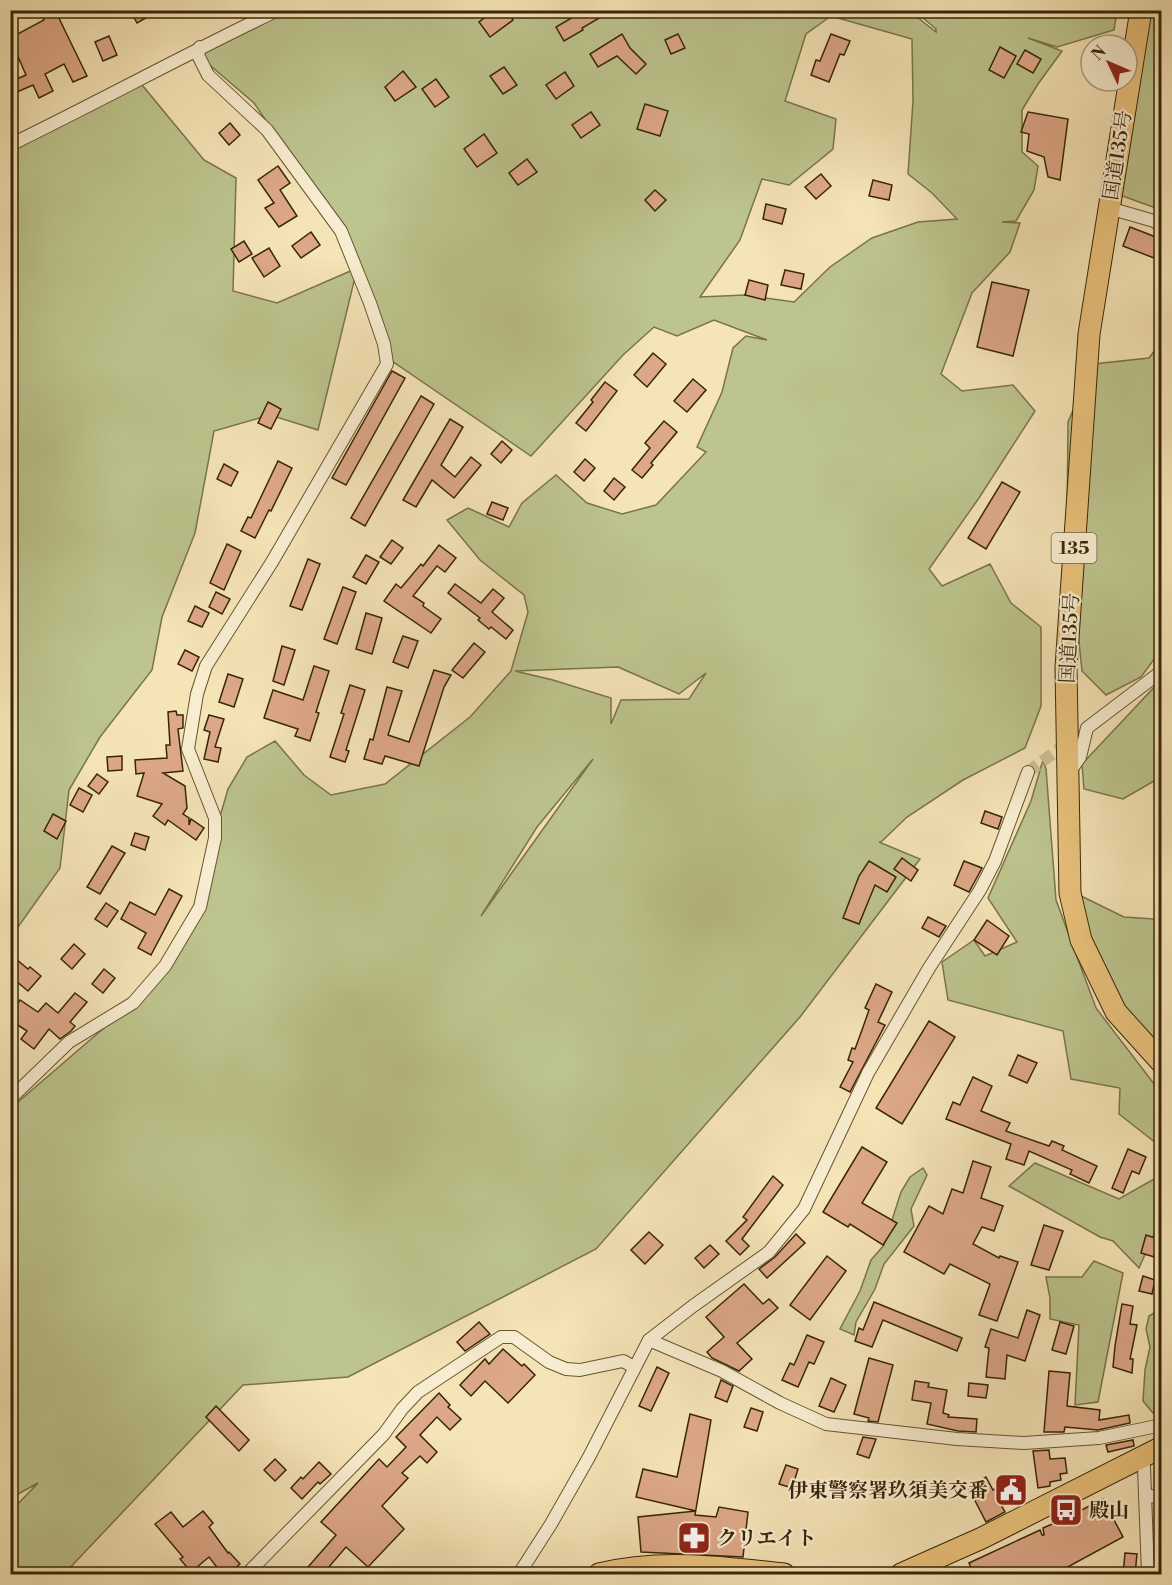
<svg xmlns="http://www.w3.org/2000/svg" width="1172" height="1585" font-family="'Libre Bodoni','Noto Serif JP',serif">
<rect width="100%" height="100%" fill="#f5e4b6"/>
<filter id="stains"><feTurbulence type="fractalNoise" baseFrequency=".00333" numOctaves="4"/><feColorMatrix values="0 0 0 0 .2 0 0 0 0 .09 0 0 0 0 .02 0 0 0 .5 -.17"/></filter>
<radialGradient id="worn" r=".72"><stop offset=".6" stop-color="#630" stop-opacity="0"/><stop offset="1" stop-color="#630" stop-opacity=".3"/></radialGradient>
<g fill="#bdc48d" stroke="#7a744b" stroke-width="1.5" fill-rule="evenodd">
<path d="M908,10L936,32V29L915,11H1117L1114,30L1057,47L1028,38L1062,51L1038,84L1022,110V152L1038,166L1034,190L1016,221L1002,222L1020,223L1010,252L972,293L941,374L962,391L1013,385L1035,411L979,498L929,569L942,586L990,564L1011,603L1041,627V706L1025,748L963,780L907,817L881,842H879L920,859L800,1017L596,1249L348,1377L243,1385L64,1574H11V1511L38,1483L11,1498V1108L133,1003L187,930L228,789L247,757L275,741L304,775L331,795L385,784L470,717L511,671L528,612L524,595L480,560L447,520L468,508L509,527L522,503L556,475L587,503L622,514L656,505L706,452L697,447L722,392L733,348L746,336L767,340L714,320L677,336L654,327L623,355L531,456L386,357L356,273L318,430L270,415L214,431L195,533L162,617L152,670L100,737L69,790L60,868L11,937V152L100,101L142,85L204,160L236,178L233,291L277,303L355,269L341,230L254,103L198,55L289,11ZM831,16L912,39L913,101L908,174L932,193L957,219L918,222L872,238L830,267L794,302L745,295L700,297L740,240L762,179L789,185L833,149L836,119L785,101L806,34ZM618,667L679,694L706,673L689,699L621,700L611,724V698L553,680L515,671ZM593,759L481,916L537,827Z"/>
<polygon points="1145,11 1161,11 1161,210 1117,194"/>
<polygon points="1161,342 1161,650 1141,677 1106,695 1082,671 1067,527 1068,422 1093,364 1149,358"/>
<polygon points="1161,680 1161,777 1123,799 1084,789 1082,764"/>
<polygon points="1043,760 1046,769 1056,900 1096,1008 1161,1093 1161,1147 1119,1114 1120,1088 1071,1079 1063,1031 948,1000 942,962 974,940 985,956 1017,942 988,898 1031,801"/>
<polygon points="1079,895 1124,917 1154,919 1161,912 1161,1063 1128,1025 1075,914"/>
<polygon points="1035,1163 1119,1199 1161,1175 1161,1218 1139,1268 1113,1241 1100,1237 1009,1186"/>
<polygon points="923,1168 927,1175 911,1209 914,1226 884,1264 875,1289 856,1322 854,1335 840,1329 860,1291 871,1260 884,1245 901,1192 910,1177"/>
<polygon points="1094,1261 1123,1273 1098,1402 1075,1405 1079,1325 1050,1319 1050,1298 1046,1277 1082,1277"/>
<polygon points="1161,1309 1161,1410 1153,1413 1143,1401 1145,1370 1150,1347 1146,1329 1149,1316"/>
</g>
<g fill="#dda887" stroke="#382509" stroke-width="1.5">
<polygon points="39,10 55,10 87,76 73,82 64,64 45,74 53,91 39,98 33,85 10,95 10,82 26,75 10,38 44,20"/>
<polygon points="130,10 160,10 137,23"/>
<polygon points="495,10 506,10 513,20 490,37 479,22"/>
<polygon points="585,10 613,10 582,28 583,30 564,41 556,27"/>
<polygon points="622,34 630,48 646,64 636,74 617,56 598,67 590,54"/>
<polygon points="678,34 685,48 671,54 665,40"/>
<polygon points="831,34 850,41 844,55 840,54 829,82 811,75 816,60 820,61"/>
<polygon points="109,36 117,55 103,61 95,42"/>
<polygon points="1000,47 1016,56 1004,78 989,70"/>
<polygon points="1025,50 1041,59 1033,73 1017,64"/>
<polygon points="504,67 517,85 503,94 490,76"/>
<polygon points="403,71 416,87 395,101 385,87"/>
<polygon points="565,72 574,86 556,99 546,85"/>
<polygon points="436,79 449,97 435,107 422,89"/>
<polygon points="645,104 668,111 660,136 637,129"/>
<polygon points="591,112 600,125 581,138 572,125"/>
<polygon points="1028,112 1068,119 1060,180 1048,177 1044,157 1027,151 1029,134 1021,132"/>
<polygon points="230,123 240,135 229,145 219,133"/>
<polygon points="484,134 497,153 477,167 464,149"/>
<polygon points="527,159 537,172 518,185 509,173"/>
<polygon points="278,166 290,183 280,190 297,216 279,227 265,208 274,203 258,180"/>
<polygon points="821,174 831,186 816,199 805,187"/>
<polygon points="873,180 892,185 889,200 869,196"/>
<polygon points="655,190 666,200 655,211 645,200"/>
<polygon points="766,204 786,209 782,224 763,219"/>
<polygon points="1130,227 1161,239 1154,258 1123,246"/>
<polygon points="311,232 320,245 301,258 292,246"/>
<polygon points="244,241 252,254 239,262 231,249"/>
<polygon points="269,248 280,266 264,277 252,258"/>
<polygon points="785,270 804,274 801,289 781,285"/>
<polygon points="749,280 768,285 765,300 745,295"/>
<polygon points="992,282 1029,290 1013,356 977,347"/>
<polygon points="653,353 666,364 647,387 634,375"/>
<polygon points="392,371 405,378 346,485 332,478"/>
<polygon points="693,379 706,390 687,412 674,401"/>
<polygon points="605,382 617,391 586,431 576,423 593,402 591,400"/>
<polygon points="421,396 434,404 365,526 351,518"/>
<polygon points="268,402 281,409 271,429 258,423"/>
<polygon points="450,419 463,427 441,465 455,477 471,457 481,465 454,498 432,480 416,507 403,500"/>
<polygon points="664,421 677,432 651,463 653,465 642,478 632,470 650,448 645,443"/>
<polygon points="502,441 512,450 501,463 491,454"/>
<polygon points="585,459 595,468 584,481 574,472"/>
<polygon points="278,461 292,468 271,511 269,510 255,538 241,531 248,517 251,518"/>
<polygon points="224,464 238,472 231,486 217,479"/>
<polygon points="614,478 625,487 614,500 604,491"/>
<polygon points="1002,482 1020,492 986,549 968,538"/>
<polygon points="492,502 508,508 503,520 487,514"/>
<polygon points="392,540 403,548 391,564 380,557"/>
<polygon points="227,544 241,551 224,590 210,583"/>
<polygon points="439,545 456,558 445,572 437,566 413,596 424,603 423,606 441,619 431,633 384,601 396,584 401,588 421,564 423,566"/>
<polygon points="366,555 379,562 366,584 353,577"/>
<polygon points="308,559 320,564 302,610 290,606"/>
<polygon points="455,584 481,603 493,589 504,598 492,612 513,630 506,639 491,627 489,629 478,620 480,618 448,593"/>
<polygon points="343,587 356,592 337,644 324,639"/>
<polygon points="216,592 230,599 222,614 209,607"/>
<polygon points="195,606 209,613 202,627 188,621"/>
<polygon points="366,613 382,618 372,654 356,649"/>
<polygon points="403,636 418,641 408,668 393,662"/>
<polygon points="474,643 485,652 463,678 452,670"/>
<polygon points="282,646 295,650 284,685 273,681"/>
<polygon points="185,650 199,657 192,671 178,664"/>
<polygon points="314,666 329,671 316,712 319,713 310,741 295,736 298,729 264,718 273,690 303,700"/>
<polygon points="434,670 451,675 444,687 419,766 385,756 382,764 364,759 370,739 373,740 387,687 402,691 388,735 409,742"/>
<polygon points="228,674 243,679 234,707 219,702"/>
<polygon points="350,685 365,690 346,750 349,751 345,762 330,757 344,714 341,713"/>
<polygon points="176,711 177,715 183,715 183,728 178,729 183,771 163,773 185,786 187,808 183,814 189,818 189,825 191,819 204,828 196,840 168,820 165,825 153,816 162,804 137,796 144,773 136,774 135,760 167,758 166,745 170,745 168,712"/>
<polygon points="209,715 224,719 215,747 221,748 218,762 204,759 210,732 204,730"/>
<polygon points="122,756 122,770 108,771 107,757"/>
<polygon points="97,774 108,782 99,794 88,786"/>
<polygon points="79,788 92,795 83,812 70,805"/>
<polygon points="985,811 1002,817 998,829 981,823"/>
<polygon points="53,814 66,821 57,839 44,831"/>
<polygon points="135,833 149,837 145,850 131,845"/>
<polygon points="112,846 125,853 100,894 87,887"/>
<polygon points="902,858 918,870 911,881 894,869"/>
<polygon points="869,861 896,877 887,892 875,885 859,924 843,918 859,876"/>
<polygon points="964,861 982,868 969,892 954,885"/>
<polygon points="169,889 182,896 151,955 138,948 146,933 121,919 130,902 155,915"/>
<polygon points="106,903 118,911 107,927 95,919"/>
<polygon points="928,917 946,926 939,937 922,928"/>
<polygon points="987,920 1009,936 997,955 974,940"/>
<polygon points="74,944 85,954 72,969 61,959"/>
<polygon points="10,954 28,969 30,967 41,976 28,991 10,976"/>
<polygon points="104,969 115,978 103,993 92,984"/>
<polygon points="876,984 892,992 878,1022 885,1025 850,1092 840,1087 853,1062 848,1060 852,1048 855,1049 862,1030 869,1010 865,1008"/>
<polygon points="75,993 87,1002 70,1022 75,1026 71,1031 60,1039 49,1029 34,1049 21,1039 27,1031 10,1020 10,1014 20,1000 38,1012 46,1003 58,1013"/>
<polygon points="929,1021 955,1037 902,1124 876,1108"/>
<polygon points="1018,1055 1037,1063 1027,1083 1009,1075"/>
<polygon points="973,1077 992,1086 981,1111 1010,1123 1006,1131 1049,1146 1052,1141 1064,1146 1062,1150 1097,1166 1089,1183 1070,1174 1072,1170 1029,1151 1024,1165 1006,1159 1011,1144 946,1119 953,1102 960,1105"/>
<polygon points="862,1147 887,1162 862,1203 897,1223 883,1245 850,1224 848,1227 823,1212"/>
<polygon points="1128,1149 1146,1157 1139,1174 1132,1171 1123,1193 1112,1188"/>
<polygon points="973,1161 991,1167 981,1198 1003,1206 994,1231 982,1227 973,1244 999,1258 1000,1256 1018,1262 997,1321 979,1315 990,1284 950,1264 944,1274 904,1252 929,1206 943,1214 952,1189 963,1193"/>
<polygon points="773,1176 783,1185 742,1239 749,1246 740,1255 726,1241 747,1220 743,1217"/>
<polygon points="1044,1225 1063,1231 1049,1270 1031,1265"/>
<polygon points="649,1232 663,1245 645,1264 631,1250"/>
<polygon points="796,1234 805,1243 767,1278 759,1269 775,1257"/>
<polygon points="1146,1235 1161,1240 1161,1259 1141,1253"/>
<polygon points="710,1245 719,1254 704,1268 695,1258"/>
<polygon points="827,1256 846,1271 810,1320 790,1305"/>
<polygon points="1143,1276 1155,1280 1152,1294 1139,1291"/>
<polygon points="744,1284 763,1304 769,1299 778,1308 737,1343 752,1359 739,1371 712,1358 707,1352 724,1337 706,1317"/>
<polygon points="874,1302 962,1338 957,1351 883,1320 872,1347 855,1341 859,1328 863,1330"/>
<polygon points="1122,1304 1133,1306 1130,1324 1137,1325 1130,1359 1133,1359 1132,1373 1113,1367 1115,1346"/>
<polygon points="1027,1310 1040,1315 1025,1361 1007,1355 1005,1379 986,1377 989,1348 985,1347 991,1329 1018,1338"/>
<polygon points="479,1322 490,1334 465,1351 457,1342"/>
<polygon points="1060,1322 1074,1326 1066,1354 1052,1350"/>
<polygon points="807,1335 824,1342 814,1364 809,1362 798,1387 782,1380 790,1363 794,1365"/>
<polygon points="503,1349 522,1366 524,1364 535,1375 508,1403 485,1381 471,1396 460,1385 485,1359 489,1364"/>
<polygon points="869,1358 893,1365 878,1422 868,1421 869,1418 854,1414"/>
<polygon points="657,1367 669,1373 651,1411 639,1406"/>
<polygon points="1049,1371 1070,1373 1067,1406 1100,1410 1099,1420 1129,1415 1130,1423 1098,1430 1065,1427 1064,1432 1044,1432"/>
<polygon points="831,1378 846,1385 834,1412 819,1406"/>
<polygon points="721,1380 733,1386 727,1402 715,1397"/>
<polygon points="915,1381 929,1383 928,1387 947,1390 943,1413 949,1415 948,1417 977,1419 976,1432 958,1431 927,1424 931,1403 912,1400"/>
<polygon points="969,1383 988,1385 986,1398 968,1396"/>
<polygon points="439,1393 450,1405 448,1407 461,1419 450,1430 437,1417 420,1435 437,1452 427,1463 420,1456 402,1473 408,1478 382,1506 404,1529 368,1567 346,1547 322,1575 301,1575 336,1535 321,1522 379,1459 387,1467 406,1447 396,1437"/>
<polygon points="216,1406 249,1440 239,1451 206,1417"/>
<polygon points="751,1408 763,1412 757,1431 744,1427"/>
<polygon points="690,1414 711,1420 695,1515 716,1517 719,1507 748,1512 743,1557 641,1552 638,1517 696,1511 636,1497 643,1469 677,1477"/>
<polygon points="863,1437 876,1439 869,1458 857,1454"/>
<polygon points="1133,1440 1134,1446 1108,1452 1106,1445"/>
<polygon points="1049,1450 1050,1459 1065,1458 1067,1473 1060,1474 1061,1480 1050,1482 1050,1486 1038,1488 1033,1451"/>
<polygon points="275,1459 286,1470 275,1481 264,1470"/>
<polygon points="319,1462 331,1474 320,1484 318,1482 302,1499 291,1488 301,1477 303,1479"/>
<polygon points="786,1465 798,1469 792,1488 779,1484"/>
<polygon points="986,1477 993,1490 1019,1479 1025,1493 1000,1503 1005,1512 986,1522 968,1487"/>
<polygon points="1103,1499 1123,1537 1053,1575 974,1575 969,1563 1040,1530 1042,1535 1044,1535 1043,1528 1066,1518"/>
<polygon points="203,1511 213,1523 209,1527 228,1553 229,1552 240,1564 227,1575 223,1575 209,1557 191,1572 180,1559 183,1557 155,1524 171,1512 183,1527"/>
<polygon points="1125,1553 1137,1554 1135,1575 1123,1575"/>
</g>
<g fill="none" stroke-linecap="round" stroke-linejoin="round">
<polyline stroke="#cfbe93" stroke-width="12" stroke-dasharray="12 6" stroke-linecap="butt" points="1028,772 1087,728"/>
<g stroke="#675534" stroke-width="14">
<g id="street">
<path d="M10,145C100,101 188,53 278,10"/>
<polyline points="1109,208 1154,221 1162,226"/>
<polyline points="1161,270 1162,269"/>
<polyline points="1069,773 1080,757 1087,728 1162,671"/>
<polyline points="10,1099 69,1042 133,1003 165,966 200,907 215,838 215,818 188,749 197,694 206,666 272,562 387,364 384,344 370,303 341,231 267,130 208,75 198,55 200,47"/>
<polyline points="649,1340 722,1371 780,1403 826,1424 957,1439 1024,1443 1099,1438 1162,1425"/>
<polyline points="1138,1459 1144,1467 1148,1574"/>
<polyline points="1145,1495 1162,1498"/>
<polyline points="247,1574 384,1434 402,1409 418,1392 501,1337 514,1337 549,1362 566,1369 580,1370 623,1361 634,1367"/>
<polyline points="519,1574 551,1524 589,1457 649,1340 693,1306 769,1252 804,1209 868,1073 929,968 980,890 995,861 1028,772"/>
</g>
</g>
<g stroke="#382509" stroke-width="23">
<g id="highway">
<polyline points="1141,10 1089,334 1066,667 1070,893 1081,940 1116,1012 1162,1063"/>
<path d="M599,1574C659,1559 723,1567 784,1574"/>
<polyline points="901,1574 982,1538 1162,1447"/>
</g>
</g>
<use href="#street" stroke="#f8edd0" stroke-width="12"/>
<use href="#highway" stroke="#eac27b" stroke-width="21"/>
</g>
<defs>
<g id="civic-square" transform="scale(1.725)"><rect x="-9" y="-9" width="18" height="18" rx="4" fill="#8f2418" stroke="#f8edd0"/><path d="M-.6-6.5H3V-4.5H.6V-3L4-1V1h2V6H-6V1h2V-1L-.6-3ZM-1.2 2.5V6h2.4V2.5Z" fill="#fff"/></g>
<g id="bus-square" transform="scale(1.725)"><rect x="-9" y="-9" width="18" height="18" rx="4" fill="#8f2418" stroke="#f8edd0"/><path d="M-5-6H5V4H4V6H2V4H-2V6H-4V4H-5ZM-3.5-4V0h7V-4ZM-3.5 1.2v1.5H-2V1.2ZM2 1.2v1.5H3.5V1.2Z" fill="#fff"/></g>
<g id="pharmacy-square" transform="scale(1.725)"><rect x="-9" y="-9" width="18" height="18" rx="4" fill="#8f2418" stroke="#f8edd0"/><path d="M-2-6h4v4h4v4h-4v4h-4v-4h-4v-4h4Z" fill="#fff"/></g>
</defs>
<g fill-rule="evenodd">
<use href="#civic-square" x="1011" y="1490"/>
<use href="#bus-square" x="1066" y="1510"/>
<use href="#pharmacy-square" x="694" y="1538"/>
</g>
<g text-anchor="middle" stroke-width="4.5" stroke-linejoin="round" paint-order="stroke">
<rect fill="#f8edd0" stroke="#726145" stroke-width="1.5" x="1051.5" y="533" width="45" height="30" rx="4.5"/>
<g font-size="18" font-weight="bold" fill="#382509">
<text x="1074" y="554">135</text>
</g>
<g font-size="20" fill="#382509" stroke="#f8edd0">
<text transform="translate(1117 155) rotate(-81)" y="7">国道135号</text>
<text transform="translate(1069 638) rotate(-87)" y="7">国道135号</text>
</g>
<g font-size="20" font-weight="bold" fill="#382509" stroke="#f8edd0" text-anchor="start">
<text x="988" y="1497" text-anchor="end">伊東警察署玖須美交番</text>
<text x="1089" y="1517">殿山</text>
<text x="717" y="1545">クリエイト</text>
</g>
</g>
<rect width="1172" height="1585" fill="none" stroke="#f5e4b6" stroke-width="36"/>
<rect x="12" y="12" width="1148" height="1561" fill="none" stroke="#382509" stroke-width="3"/>
<rect x="18" y="18" width="1136" height="1549" fill="none" stroke="#382509" stroke-width="1.5"/>
<g transform="translate(1109 63) rotate(314)"><circle r="28" fill="#f8edd0" stroke="#ab9d80" stroke-width="1.5"/>
<path d="M0-4.5L10 22L0 15L-10 22Z" fill="#8f2418"/>
<text y="-9" font-size="16" font-weight="bold" text-anchor="middle" fill="#382509">N</text>
</g>
<rect width="100%" height="100%" filter="url(#stains)"/>
<rect width="100%" height="100%" fill="url(#worn)"/>
</svg>
